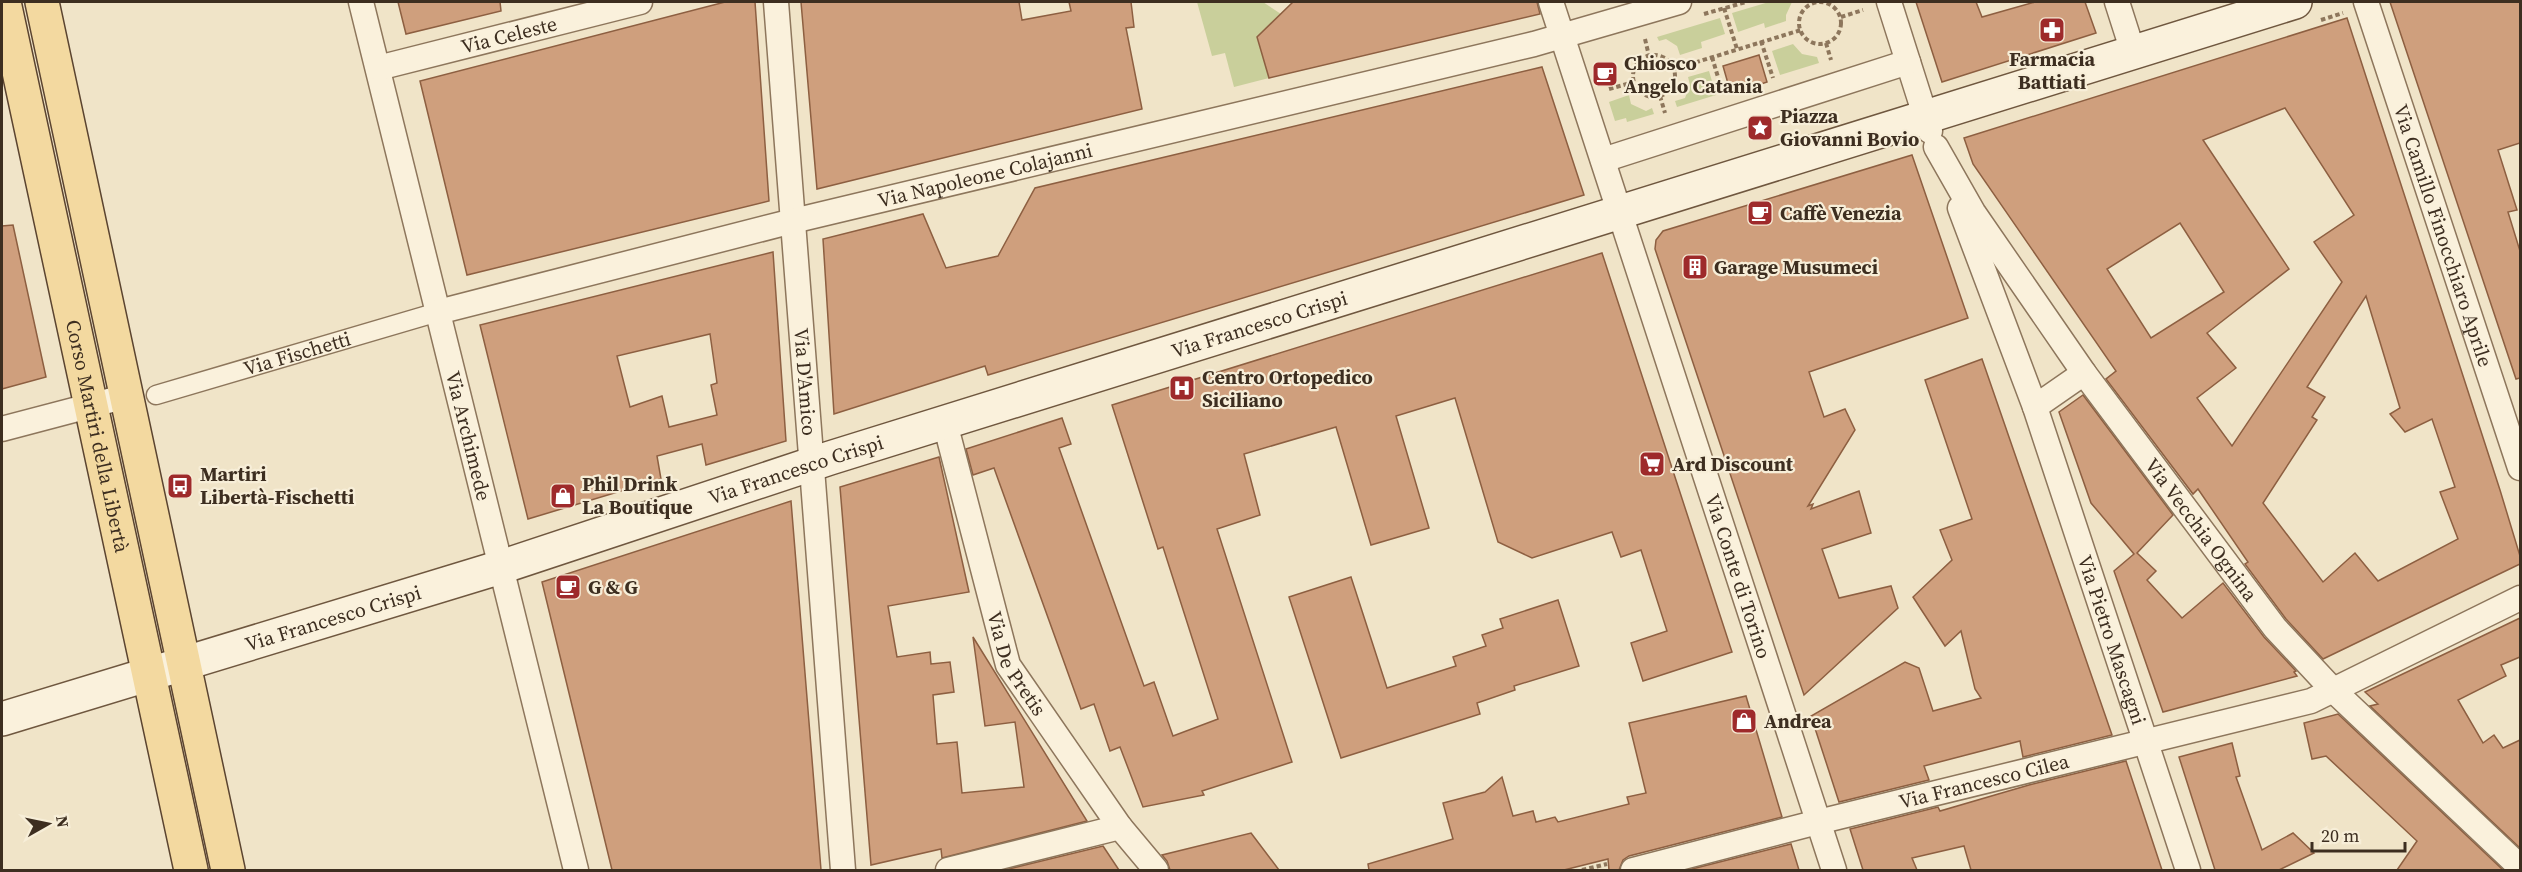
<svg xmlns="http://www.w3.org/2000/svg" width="2522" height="872" font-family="'Source Serif 4',serif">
<rect width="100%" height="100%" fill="#f0e4c8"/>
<g fill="#c9cf9b">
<polygon points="1197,2 1263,2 1281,14 1257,37 1269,78 1234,87 1225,53 1212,56"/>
<polygon points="1769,2 1792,2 1786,15 1786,21 1765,28 1764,23 1738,32 1732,13"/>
<polygon points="1720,18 1725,34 1701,42 1702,48 1680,55 1677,46 1666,39 1659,41 1657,37"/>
<polygon points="1793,44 1802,54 1817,57 1819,63 1780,75 1772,51"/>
<polygon points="1709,71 1716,95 1677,107 1675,101 1685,98 1690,85 1688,77"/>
<polygon points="1629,95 1631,104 1646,111 1652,108 1654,114 1627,122 1626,118 1615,121 1609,102"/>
</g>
<g fill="#cf9f7d" stroke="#8d5f41" stroke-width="1.5" fill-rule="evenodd">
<polygon points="398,2 500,2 501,11 406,34"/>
<polygon points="725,2 755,2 769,201 467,275 420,81"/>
<polygon points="801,2 1019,2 1022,20 1071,11 1069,2 1131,2 1134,27 1126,28 1142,109 817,189"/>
<polygon points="1293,2 1537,2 1540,14 1269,78 1257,37"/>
<polygon points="1916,2 1976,2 1982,17 2035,2 2085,2 2096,33 1942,82"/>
<polygon points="2390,2 2520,2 2520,143 2498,150 2517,210 2508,212 2520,251 2520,378 2516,379"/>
<path d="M2347,18L2500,490L2520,556V564L2323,659L2286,619L2245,564L2248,562L2198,489L2193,494L2106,379L2116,371L1973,164L1964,138ZM2285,108L2354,215L2314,242L2342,282L2232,446L2197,398L2236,368L2207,333L2289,269L2203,140ZM2180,223L2224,292L2151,338L2107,269ZM2366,296L2400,408L2390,414L2405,432L2432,419L2455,487L2440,492L2458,539L2378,581L2355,553L2323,582L2263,503L2317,420L2312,417L2325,397L2307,387Z"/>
<polygon points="1759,55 1767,82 1731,94 1723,66"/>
<polygon points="1542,67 1584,195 988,375 985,366 834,414 823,239 923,214 946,268 998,256 1035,188"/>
<polygon points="1912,155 1968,318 1809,372 1824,417 1845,409 1855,430 1808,506 1813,504 1811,509 1859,491 1871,533 1822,549 1839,598 1891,586 1898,608 1804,695 1655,249 1656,240 1663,231"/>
<polygon points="13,225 46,377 2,389 2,226"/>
<path d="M773,252L786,441L706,465L702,444L657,456L661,479L528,519L480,325ZM710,334L717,383L711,385L717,415L669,427L662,396L630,407L617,356Z"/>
<polygon points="1602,253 1732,652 1643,681 1631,643 1667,631 1641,550 1621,557 1612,532 1532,558 1498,542 1455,398 1396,416 1429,528 1371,545 1336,427 1244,454 1260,515 1217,529 1292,762 1202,791 1204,795 1143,807 1120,747 1110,751 1094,704 1081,709 994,468 973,475 966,449 1062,418 1071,444 1059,448 1144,686 1154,682 1173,736 1218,719 1163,547 1158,549 1112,405"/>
<polygon points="1982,359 2112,735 2023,757 2020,741 1924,766 1929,780 1839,802 1811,716 1905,662 1919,668 1933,711 1981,698 1975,689 1961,631 1945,646 1913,597 1952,560 1940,530 1972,519 1925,380"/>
<polygon points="2083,395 2173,515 2137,553 2156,571 2147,580 2182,618 2223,583 2264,637 2296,671 2294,672 2297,676 2163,712 2114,571 2134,554 2091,503 2059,412"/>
<polygon points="939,457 969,592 888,606 897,657 930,652 931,664 950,662 954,692 933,695 937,744 957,742 962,793 1024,787 1015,722 985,726 973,637 1087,821 942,858 941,849 871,865 840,487"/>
<polygon points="791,501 821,870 612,870 542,582"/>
<polygon points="1351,577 1387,688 1456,666 1453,657 1486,646 1482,635 1503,628 1500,619 1558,600 1579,666 1514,686 1515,690 1477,703 1480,714 1341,758 1289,597"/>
<polygon points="2520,618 2520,657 2501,665 2506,676 2458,700 2483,743 2494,735 2503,748 2520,740 2520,848 2370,706 2378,704 2365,692"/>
<polygon points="1746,696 1782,817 1629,856 1623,860 1619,870 1609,870 1608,859 1564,870 1369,870 1368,864 1453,839 1443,803 1485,792 1502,777 1513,816 1533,811 1536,822 1555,817 1558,822 1629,804 1627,797 1646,793 1629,723"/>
<polygon points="2338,714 2503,870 2397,870 2417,841 2326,756 2312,759 2304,723"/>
<polygon points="2232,743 2240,776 2236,777 2262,850 2293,833 2314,853 2279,870 2215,870 2179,757"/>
<polygon points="2126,761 2162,870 1971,870 1964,846 1912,858 1917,870 1863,870 1850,829 1938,807 1940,811 2029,785"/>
<polygon points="1251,833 1279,870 1170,870 1167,861 1162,855"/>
<polygon points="1791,844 1799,870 1688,870"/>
<polygon points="1103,846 1119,870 1005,870"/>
</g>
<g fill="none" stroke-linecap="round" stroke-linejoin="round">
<g stroke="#8d765c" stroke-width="21">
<g id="pedestrian">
<path id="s1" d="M156,395L438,312"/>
</g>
</g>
<g stroke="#8d765c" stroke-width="27">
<g id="minor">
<path id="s2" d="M361,2L576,870"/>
<path id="s3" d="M776,2L843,870"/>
<path id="s4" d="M1551,2L1834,870"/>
<polyline points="1889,2 1930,131"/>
<polyline points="2117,2 2133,52"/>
<path id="s5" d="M2366,2L2520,468"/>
<path id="s6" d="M378,68L640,2"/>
<path id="s7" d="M1936,147L1973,212L2084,373L2275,628L2332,689L2520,867"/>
<polyline points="1603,160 1908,62"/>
<path id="s8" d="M1960,208L2035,407L2188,870"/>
<path id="s9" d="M438,312L793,221L1534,44L1679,2"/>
<polyline points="2035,407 2084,373"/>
<path id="s10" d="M945,423L1008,665L1120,827L1156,870"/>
<polyline points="2,429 127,396"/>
<polyline points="948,870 1120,827"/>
<path id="s11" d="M1633,870L1818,822L2311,701L2520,598"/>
</g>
</g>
<g stroke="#6f573f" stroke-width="36">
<g id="secondary">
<path id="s12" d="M2,719L501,567L830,458L2295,2"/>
</g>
</g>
<g stroke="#5b4430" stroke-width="36">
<g id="primary">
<path id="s13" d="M4,2L191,870"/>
<polyline points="42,2 228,870"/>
</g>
</g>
<g stroke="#8d765c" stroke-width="4" stroke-dasharray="4.5 3" stroke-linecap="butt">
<circle cx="1820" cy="23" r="21"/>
<polyline points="1724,8 1737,49"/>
<polyline points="1704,14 1746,2"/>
<polyline points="1841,17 1863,10"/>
<polyline points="2321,20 2343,13"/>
<polyline points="1645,39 1649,56"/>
<polyline points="1761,41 1773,78"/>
<polyline points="1826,43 1831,60"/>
<circle cx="1654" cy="76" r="21"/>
<polyline points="1712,57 1723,94"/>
<polyline points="1674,69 1801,30"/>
<polyline points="1609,89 1634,82"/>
<polyline points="1660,96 1665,113"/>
<polyline points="1582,870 1607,864"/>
</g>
<use href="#pedestrian" stroke="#faf1dc" stroke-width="18"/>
<use href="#minor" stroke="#faf1dc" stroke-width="24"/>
<use href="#secondary" stroke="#faf1dc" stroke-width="33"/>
<use href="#primary" stroke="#f3d9a0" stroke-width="33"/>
</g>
<defs>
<g id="pharmacy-square" transform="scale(1.35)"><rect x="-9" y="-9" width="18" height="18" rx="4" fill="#9e2a2b" stroke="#f7eed8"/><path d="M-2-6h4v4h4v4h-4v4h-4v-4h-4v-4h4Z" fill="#fff"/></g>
<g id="cafe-square" transform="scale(1.35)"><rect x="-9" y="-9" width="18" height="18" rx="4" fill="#9e2a2b" stroke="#f7eed8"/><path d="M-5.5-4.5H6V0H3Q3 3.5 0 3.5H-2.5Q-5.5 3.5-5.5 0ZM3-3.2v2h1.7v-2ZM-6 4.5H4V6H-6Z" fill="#fff"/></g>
<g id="sight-square" transform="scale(1.35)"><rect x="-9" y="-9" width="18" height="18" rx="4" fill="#9e2a2b" stroke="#f7eed8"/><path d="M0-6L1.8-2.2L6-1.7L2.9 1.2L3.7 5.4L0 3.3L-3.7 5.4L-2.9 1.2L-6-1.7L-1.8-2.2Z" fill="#fff"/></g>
<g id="building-square" transform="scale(1.35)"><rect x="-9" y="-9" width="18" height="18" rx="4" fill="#9e2a2b" stroke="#f7eed8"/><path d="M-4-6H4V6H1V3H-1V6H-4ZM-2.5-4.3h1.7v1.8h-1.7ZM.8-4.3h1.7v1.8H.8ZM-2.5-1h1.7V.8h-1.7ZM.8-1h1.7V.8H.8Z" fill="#fff"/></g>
<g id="hospital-square" transform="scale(1.35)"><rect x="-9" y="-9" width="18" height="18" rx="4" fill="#9e2a2b" stroke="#f7eed8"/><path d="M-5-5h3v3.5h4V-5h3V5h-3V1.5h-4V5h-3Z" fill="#fff"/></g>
<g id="supermarket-square" transform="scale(1.35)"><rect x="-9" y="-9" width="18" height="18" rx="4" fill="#9e2a2b" stroke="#f7eed8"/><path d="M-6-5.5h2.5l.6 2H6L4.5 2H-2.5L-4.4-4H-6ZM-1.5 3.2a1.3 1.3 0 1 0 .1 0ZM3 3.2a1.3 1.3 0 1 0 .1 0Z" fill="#fff"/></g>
<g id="bus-square" transform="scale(1.35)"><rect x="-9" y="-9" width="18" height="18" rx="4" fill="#9e2a2b" stroke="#f7eed8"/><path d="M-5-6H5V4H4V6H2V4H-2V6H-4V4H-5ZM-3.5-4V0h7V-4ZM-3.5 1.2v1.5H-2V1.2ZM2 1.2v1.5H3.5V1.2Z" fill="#fff"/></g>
<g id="shop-square" transform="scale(1.35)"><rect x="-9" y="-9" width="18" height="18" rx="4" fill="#9e2a2b" stroke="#f7eed8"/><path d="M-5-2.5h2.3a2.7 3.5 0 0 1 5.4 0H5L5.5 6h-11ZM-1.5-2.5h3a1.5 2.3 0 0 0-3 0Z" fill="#fff"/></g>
</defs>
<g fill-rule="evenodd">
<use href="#pharmacy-square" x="2052" y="30"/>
<use href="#cafe-square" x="1605" y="74"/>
<use href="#sight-square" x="1760" y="128"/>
<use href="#cafe-square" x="1760" y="213"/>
<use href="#building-square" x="1695" y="267"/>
<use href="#hospital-square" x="1182" y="388"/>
<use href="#supermarket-square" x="1652" y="464"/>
<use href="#bus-square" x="180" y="486"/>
<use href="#shop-square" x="563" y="496"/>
<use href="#cafe-square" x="568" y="587"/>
<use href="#shop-square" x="1744" y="721"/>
</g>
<g text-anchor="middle" stroke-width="4.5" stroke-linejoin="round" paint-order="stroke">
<g font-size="20" fill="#3d2e20" stroke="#f7eed8">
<text dy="7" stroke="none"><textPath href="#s6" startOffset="135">Via Celeste</textPath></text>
<text dy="7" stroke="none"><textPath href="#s9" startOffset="564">Via Napoleone Colajanni</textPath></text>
<text dy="7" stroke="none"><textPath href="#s5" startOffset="246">Via Camillo Finocchiaro Aprile</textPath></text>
<text dy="7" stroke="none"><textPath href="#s12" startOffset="1318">Via Francesco Crispi</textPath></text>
<text dy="7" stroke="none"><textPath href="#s1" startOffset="147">Via Fischetti</textPath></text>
<text dy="7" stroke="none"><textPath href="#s3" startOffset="381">Via D'Amico</textPath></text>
<text dy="7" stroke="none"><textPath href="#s13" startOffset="444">Corso Martiri della Libertà</textPath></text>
<text dy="7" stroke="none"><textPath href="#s2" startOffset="447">Via Archimede</textPath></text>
<text dy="7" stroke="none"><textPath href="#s12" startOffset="832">Via Francesco Crispi</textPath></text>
<text dy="7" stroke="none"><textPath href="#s7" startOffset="466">Via Vecchia Ognina</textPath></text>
<text dy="7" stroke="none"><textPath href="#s4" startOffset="604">Via Conte di Torino</textPath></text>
<text dy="7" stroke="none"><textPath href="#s12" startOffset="346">Via Francesco Crispi</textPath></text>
<text dy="7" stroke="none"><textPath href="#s8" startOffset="458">Via Pietro Mascagni</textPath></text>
<text dy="7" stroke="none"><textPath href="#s10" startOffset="252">Via De Pretis</textPath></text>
<text dy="7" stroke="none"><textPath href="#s11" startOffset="362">Via Francesco Cilea</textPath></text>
</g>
<g font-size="20" font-weight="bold" fill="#3d2e20" stroke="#f7eed8" text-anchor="start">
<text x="2052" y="66" text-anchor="middle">Farmacia<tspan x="2052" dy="23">Battiati</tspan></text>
<text x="1624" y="70">Chiosco<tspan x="1624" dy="23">Angelo Catania</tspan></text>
<text x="1780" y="123">Piazza<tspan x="1780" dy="23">Giovanni Bovio</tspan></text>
<text x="1780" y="220">Caffè Venezia</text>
<text x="1714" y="274">Garage Musumeci</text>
<text x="1202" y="384">Centro Ortopedico<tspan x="1202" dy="23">Siciliano</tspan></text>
<text x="1672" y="471">Ard Discount</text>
<text x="200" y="481">Martiri<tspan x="200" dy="23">Libertà-Fischetti</tspan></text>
<text x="582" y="491">Phil Drink<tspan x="582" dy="23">La Boutique</tspan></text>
<text x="588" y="594">G &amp; G</text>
<text x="1764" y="728">Andrea</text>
</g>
</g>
<rect width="2522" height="872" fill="none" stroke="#3d2e20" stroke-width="6"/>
<g transform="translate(48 824) rotate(81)" stroke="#f7eed8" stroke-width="4.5" paint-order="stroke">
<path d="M0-4.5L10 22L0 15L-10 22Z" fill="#3d2e20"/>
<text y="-9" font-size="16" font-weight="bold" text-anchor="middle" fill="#3d2e20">N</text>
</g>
<path d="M2312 842v9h93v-9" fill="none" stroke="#3d2e20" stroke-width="3"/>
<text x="2321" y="842" font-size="18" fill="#3d2e20" stroke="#f7eed8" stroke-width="4.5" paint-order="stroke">20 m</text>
</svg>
